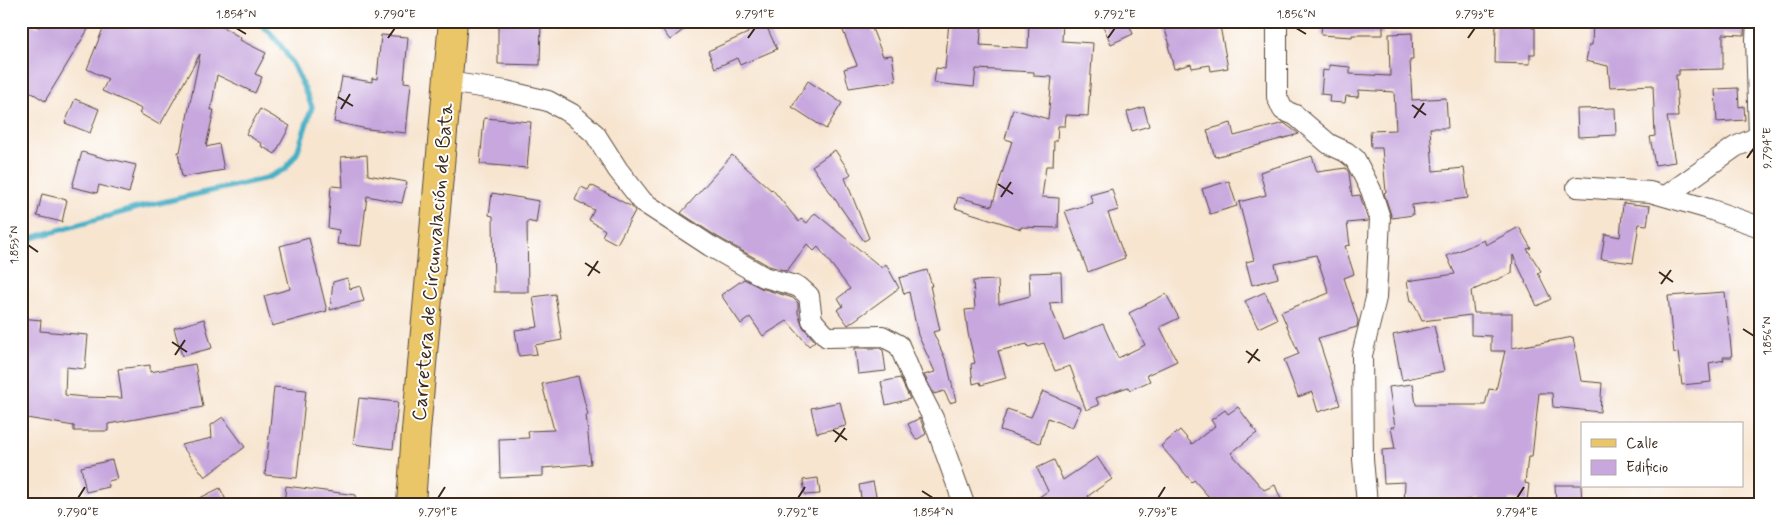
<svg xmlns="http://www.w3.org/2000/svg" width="1781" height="525" font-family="Mynerve,sans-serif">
<rect width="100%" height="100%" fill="#fff"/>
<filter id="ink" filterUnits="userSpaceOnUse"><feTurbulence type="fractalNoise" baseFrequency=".02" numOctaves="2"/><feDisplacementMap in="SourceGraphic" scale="10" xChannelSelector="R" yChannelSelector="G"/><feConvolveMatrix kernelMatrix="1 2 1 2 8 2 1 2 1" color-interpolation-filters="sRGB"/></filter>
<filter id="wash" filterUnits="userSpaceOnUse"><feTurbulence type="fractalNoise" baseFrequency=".0096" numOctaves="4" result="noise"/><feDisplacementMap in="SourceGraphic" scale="20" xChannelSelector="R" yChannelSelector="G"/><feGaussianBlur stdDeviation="1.12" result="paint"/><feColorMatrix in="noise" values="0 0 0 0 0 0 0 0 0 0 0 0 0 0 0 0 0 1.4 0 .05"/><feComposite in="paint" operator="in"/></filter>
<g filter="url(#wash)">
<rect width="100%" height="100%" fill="#f7e5d0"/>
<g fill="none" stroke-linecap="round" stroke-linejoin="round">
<path stroke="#45aec5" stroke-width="5.5" d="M21,241L137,208L267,178L285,169L297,153L312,107C299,75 285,42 257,21"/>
</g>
<g id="blocks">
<g fill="#c7a7de">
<polygon points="21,21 39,27 42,21 93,21 45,101 21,86"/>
<polygon points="106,21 213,21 241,38 240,40 266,53 255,74 262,77 255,93 217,75 211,110 214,110 206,147 219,144 224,170 182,177 178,152 180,152 200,54 160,125 139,113 142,109 102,91 108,79 87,69"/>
<polygon points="498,21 541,21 540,65 498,64"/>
<polygon points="656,21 695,21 670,40"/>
<polygon points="743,21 764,21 777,49 740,65 737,58 715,68 708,51 748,33"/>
<polygon points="839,21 869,21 883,56 892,55 896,81 849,88 844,69 857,65"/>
<polygon points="949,21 982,21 980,45 1028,48 1029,21 1063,21 1062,41 1093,43 1088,116 1066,115 1065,126 1058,126 1057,141 1054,141 1053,166 1046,166 1042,197 1059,198 1058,228 1021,227 1021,229 955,208 958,197 992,206 1012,141 1005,139 1013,109 1048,119 1052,77 1034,76 1034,72 976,69 974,87 934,83 936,68 945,69"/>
<polygon points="1101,21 1128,21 1133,34 1111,44"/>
<polygon points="1162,21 1219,21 1228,68 1211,71 1210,65 1192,68 1191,64 1174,69 1168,45 1170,45"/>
<polygon points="1322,21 1383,21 1383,35 1352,35 1352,37 1321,35"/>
<polygon points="1496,21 1532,21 1532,28 1535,28 1535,54 1530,54 1530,64 1495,63"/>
<polygon points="1593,21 1745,21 1744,35 1723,34 1723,69 1679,70 1679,75 1676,75 1678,117 1667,117 1675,162 1655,165 1650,137 1655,136 1653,85 1610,87 1608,66 1586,61 1589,45 1592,45"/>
<polygon points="1412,33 1413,60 1410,60 1412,100 1446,98 1448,128 1430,128 1433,171 1464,168 1468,198 1412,205 1413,215 1392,218 1384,193 1386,192 1382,148 1371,148 1370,131 1396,130 1394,92 1359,90 1358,97 1346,96 1345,103 1329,102 1330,95 1321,94 1323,70 1329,71 1329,65 1350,67 1350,74 1390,76 1389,34"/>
<polygon points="381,35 408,37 404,82 411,83 406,133 367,129 334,122 342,77 372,82 372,78 377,79"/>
<polygon points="808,81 842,103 826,129 792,107"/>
<polygon points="1738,88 1739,107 1744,106 1745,120 1717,122 1715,89"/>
<polygon points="75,99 99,109 90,133 65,123"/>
<polygon points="1144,107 1149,126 1132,131 1127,112"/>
<polygon points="1615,108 1616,135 1578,137 1577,109"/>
<polygon points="260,109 290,126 275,154 261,146 262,144 246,134"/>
<polygon points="484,118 531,122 527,168 480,164"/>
<polygon points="1231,123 1234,136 1284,123 1299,134 1215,157 1207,130"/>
<polygon points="835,150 851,174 845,178 869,238 864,241 812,166"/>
<polygon points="82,152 110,160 111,159 136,165 129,193 99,185 97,193 72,187"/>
<polygon points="367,155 368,175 407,182 402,203 367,196 361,246 337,244 339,230 328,228 331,186 343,187 341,157"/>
<polygon points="732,155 771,190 772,189 799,222 801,219 807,223 815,213 882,268 886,264 899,288 848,325 837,310 843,306 838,298 850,289 818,247 814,251 807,244 787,271 769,266 716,236 681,213"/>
<polygon points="1312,156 1317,172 1346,168 1349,173 1352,196 1360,195 1368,220 1368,221 1347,223 1350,245 1345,246 1354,274 1344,278 1358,321 1357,327 1318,338 1340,405 1318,412 1312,392 1298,397 1284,360 1299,354 1281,312 1329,293 1316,255 1275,264 1278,278 1252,285 1246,262 1254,260 1239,202 1266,195 1260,172"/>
<polygon points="1229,181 1237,206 1210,214 1202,189"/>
<polygon points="591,185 632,207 635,211 617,244 602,236 605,230 589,220 594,210 575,200 581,187 588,190"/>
<polygon points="1112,189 1118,210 1108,213 1125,258 1088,272 1065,211 1093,203 1090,195"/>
<polygon points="492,193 539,201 536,223 527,221 528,292 494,292 493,216 489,215"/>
<polygon points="42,194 67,200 62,222 37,216"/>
<polygon points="1623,203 1650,206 1647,225 1639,224 1633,263 1601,259 1605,234 1620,237"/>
<polygon points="1519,227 1531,248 1527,249 1541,271 1538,273 1551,299 1537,306 1513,255 1512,273 1471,291 1474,313 1512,313 1512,348 1573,337 1581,381 1602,383 1600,412 1553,407 1552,393 1539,393 1532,457 1528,457 1525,483 1529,484 1527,501 1509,499 1509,504 1479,504 1479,499 1430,504 1404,504 1405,482 1384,483 1382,450 1395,449 1391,427 1395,427 1389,387 1413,384 1416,405 1485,405 1489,389 1496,390 1505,351 1491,351 1491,336 1471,335 1471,315 1422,321 1413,301 1411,301 1407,281 1455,274 1447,256 1484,240 1486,245"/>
<polygon points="309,238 327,311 272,326 264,296 290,289 280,246"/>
<polygon points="927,270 932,286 930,286 940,330 933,332 947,363 956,401 950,403 944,391 934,394 924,375 935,372 918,335 909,292 904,294 899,278"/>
<polygon points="1061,272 1062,302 1049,303 1064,340 1103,324 1118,358 1145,345 1129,313 1166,294 1179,318 1160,327 1177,361 1147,375 1150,381 1130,390 1128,387 1096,398 1099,405 1086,410 1070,366 1055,371 1044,343 1028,347 1027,344 998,351 1006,378 981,385 980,382 973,384 971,364 975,363 968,333 965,310 975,309 973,281 998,280 999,304 1030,296 1029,273"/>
<polygon points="347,278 350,289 360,286 364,301 330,310 333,282"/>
<polygon points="744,279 761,288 793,298 798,303 798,313 803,327 815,341 809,346 787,321 763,336 750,317 741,324 721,295"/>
<polygon points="1265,292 1277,319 1258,328 1245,301"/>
<polygon points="1725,292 1732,357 1723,357 1724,360 1709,363 1711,382 1682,385 1678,352 1674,353 1668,296"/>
<polygon points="555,294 562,340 535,345 537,354 519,356 515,330 538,327 533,297"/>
<polygon points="21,318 41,320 40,331 88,335 85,369 66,367 65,395 84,397 122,398 118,369 150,365 150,372 195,364 203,407 108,424 108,431 74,431 74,426 21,417"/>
<polygon points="204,319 212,348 182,356 174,328"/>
<polygon points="1434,326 1444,371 1402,380 1393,335"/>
<polygon points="855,348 879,348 883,350 886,371 858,374"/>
<polygon points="578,376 588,415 586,415 591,464 543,468 543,476 500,478 499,439 529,438 528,431 554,430 542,384"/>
<polygon points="900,378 910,399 886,405 881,382"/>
<polygon points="274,387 306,390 297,478 265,475"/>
<polygon points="1043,391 1081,408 1072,428 1048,418 1040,443 1000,430 1007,409 1031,417"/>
<polygon points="359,398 398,402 393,449 353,444"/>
<polygon points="840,402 846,426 817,433 811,408"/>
<polygon points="1238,407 1257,433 1231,453 1264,490 1275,485 1283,504 1215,504 1194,480 1192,482 1161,446 1180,430 1192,444 1215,426 1211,420 1225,410 1228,414"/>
<polygon points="223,417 245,447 205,477 181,445 212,438 211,425"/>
<polygon points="920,418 926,434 916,440 908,424"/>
<polygon points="1097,457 1112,479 1088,496 1092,504 1029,504 1048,491 1037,468 1054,460 1063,480"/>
<polygon points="112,460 117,479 108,481 109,487 86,492 81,467"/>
<polygon points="818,478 820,494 805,495 803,480"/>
<polygon points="873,482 878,504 862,504 859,485"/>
<polygon points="1555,485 1581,485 1582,504 1556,504"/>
<polygon points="286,486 356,495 355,504 284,504"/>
<polygon points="220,488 228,504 188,504"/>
</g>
</g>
</g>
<g filter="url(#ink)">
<use href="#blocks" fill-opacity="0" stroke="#574639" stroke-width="1"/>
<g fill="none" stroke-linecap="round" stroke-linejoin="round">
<g stroke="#574639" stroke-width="22">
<g id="street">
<polyline points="1277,21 1277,97 1283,110 1295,115 1329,144 1346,152 1355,159 1371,190 1380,218 1376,298 1362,355 1363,459 1367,504"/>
<polyline points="1757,21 1756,39 1759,136"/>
<polyline points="448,82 506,91 548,101 572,114 595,134 618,170 643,202 710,246 764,277 799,287 809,296 812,320 827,337 882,336 899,345 914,381 933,418 964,504"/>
<polyline points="1577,187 1650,192 1709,209 1760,227"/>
<polyline points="1666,196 1735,147 1760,136"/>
</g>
</g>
<g stroke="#574639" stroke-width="30">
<polyline id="primary" points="411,504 416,431 453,21"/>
</g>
<use href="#street" stroke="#fff" stroke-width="20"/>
<use href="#primary" stroke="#eac669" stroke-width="28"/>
</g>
</g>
<path fill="none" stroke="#3b2a1e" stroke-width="2" d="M236,28L246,34M1296,28L1306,34M388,38L395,28M748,38L755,28M1108,38L1115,28M1468,38L1475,28M338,97L353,106M1412,105L1426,115M341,109L350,94M1414,118L1424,103M1747,158L1754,148M998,184L1013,194M1001,197L1011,182M28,245L38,252M585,263L600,273M1659,272L1673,282M588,276L598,261M1661,284L1671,270M1743,329L1754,336M172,342L187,352M1246,351L1260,361M175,355L185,340M1248,363L1258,349M833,430L847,440M835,442L845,428M922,491L933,498M78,498L85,487M438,498L445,487M798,498L805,487M1158,498L1165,487M1517,498L1524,487"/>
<g text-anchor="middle" stroke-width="4" stroke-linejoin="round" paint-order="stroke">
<g font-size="20" fill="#3b2a1e" stroke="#fff">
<text transform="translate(432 262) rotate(-85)" y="7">Carretera de Circunvalación de Bata</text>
</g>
</g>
<rect width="1781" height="525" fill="none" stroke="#fff" stroke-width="55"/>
<rect x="1581" y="422" width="162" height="65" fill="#ffffff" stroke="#b1aaa5"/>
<rect x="1591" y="439" width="25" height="8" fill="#eac669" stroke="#b1aaa5"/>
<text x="1626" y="448" font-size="15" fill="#3b2a1e">Calle</text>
<rect x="1591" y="460" width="25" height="15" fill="#c7a7de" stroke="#b1aaa5"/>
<text x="1626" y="472" font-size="15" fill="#3b2a1e">Edificio</text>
<rect x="28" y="28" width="1726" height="470" fill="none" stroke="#3b2a1e" stroke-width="2"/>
<g font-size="12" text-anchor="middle" fill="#3b2a1e">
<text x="236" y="18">1.854°N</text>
<text x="395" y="18">9.790°E</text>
<text x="755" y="18">9.791°E</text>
<text x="1115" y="18">9.792°E</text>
<text x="1296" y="18">1.856°N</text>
<text x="1475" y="18">9.793°E</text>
<text transform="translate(1767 148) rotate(-90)" y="4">9.794°E</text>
<text transform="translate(14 245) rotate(-90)" y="4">1.853°N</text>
<text transform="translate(1767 336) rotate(-90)" y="4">1.856°N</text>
<text x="78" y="516">9.790°E</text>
<text x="438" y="516">9.791°E</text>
<text x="798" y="516">9.792°E</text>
<text x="933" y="516">1.854°N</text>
<text x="1158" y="516">9.793°E</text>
<text x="1517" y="516">9.794°E</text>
</g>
</svg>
